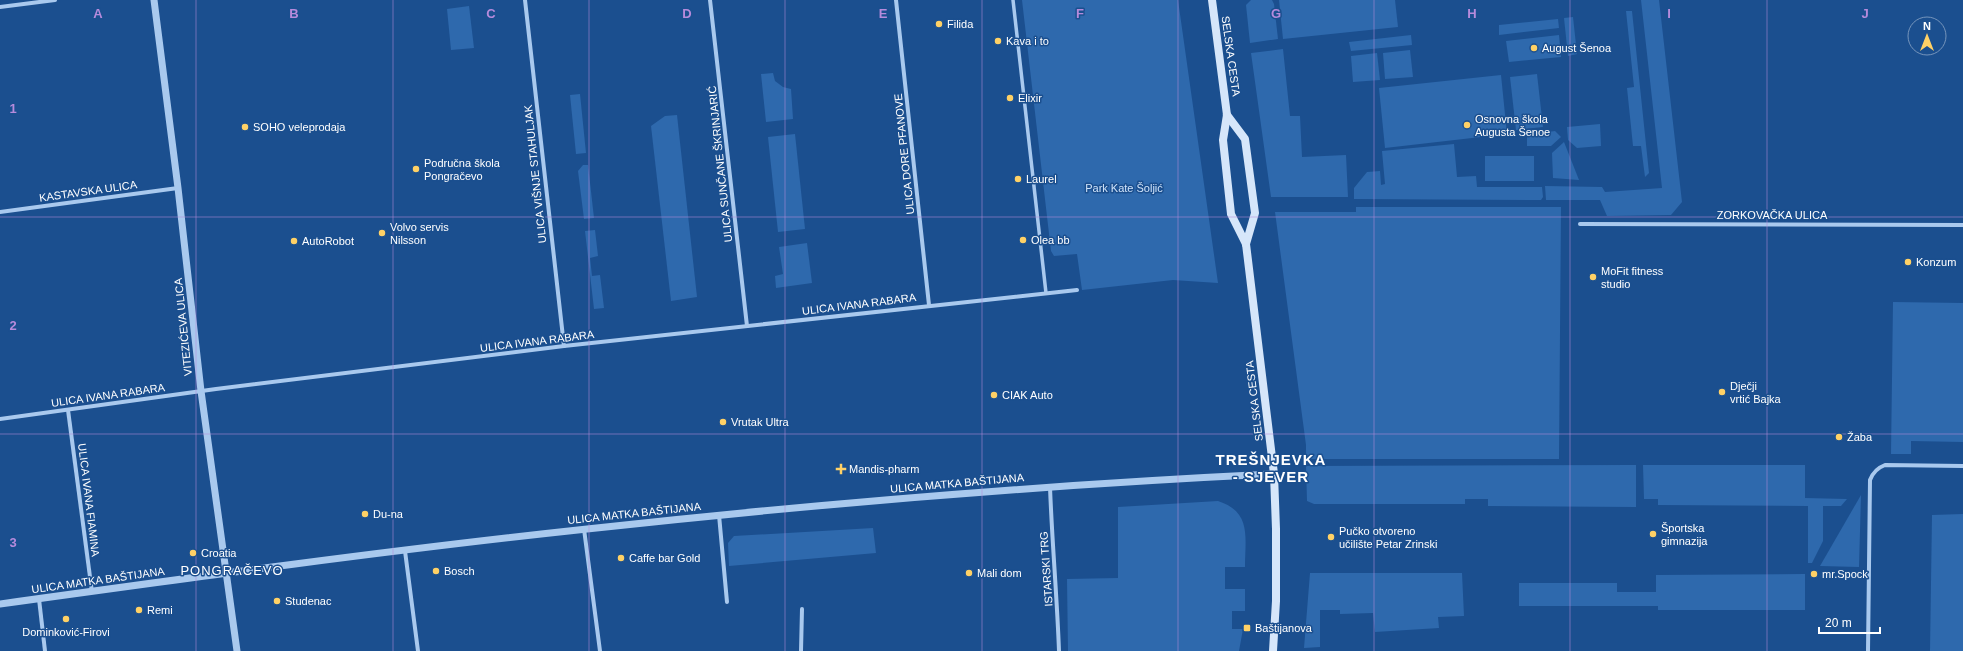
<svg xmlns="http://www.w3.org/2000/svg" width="1963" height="651" font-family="Arial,sans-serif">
<rect width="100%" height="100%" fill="#1b4f8f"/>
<g fill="#2e69ad">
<polygon points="1022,0 1178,0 1218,283 1173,280 1082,290 1077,254 1054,256 1051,251"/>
<polygon points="1251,0 1272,0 1274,4 1278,39 1250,43 1246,5"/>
<polygon points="1279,0 1395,0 1398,27 1283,39"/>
<polygon points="1641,0 1659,0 1682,202 1671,215 1607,216 1600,200 1546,200 1545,186 1602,187 1605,192 1662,188"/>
<polygon points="469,6 474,48 451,50 447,9"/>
<polygon points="1626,11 1632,11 1649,173 1645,177 1641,146 1633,146 1627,88 1634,87"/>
<polygon points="1573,17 1577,54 1568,56 1564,18"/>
<polygon points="1558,19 1559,28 1499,35 1499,25"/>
<polygon points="1411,35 1412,45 1351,51 1349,42"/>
<polygon points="1559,35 1561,57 1509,62 1506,41"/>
<polygon points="1283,49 1290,116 1300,116 1302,157 1346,155 1348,197 1271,197 1251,53"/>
<polygon points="1410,50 1413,77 1385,79 1383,53"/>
<polygon points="1377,53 1380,80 1353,82 1351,56"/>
<polygon points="773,73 775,81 783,87 791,89 793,119 766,122 761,74"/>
<polygon points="1537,74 1543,127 1516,130 1510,77"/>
<polygon points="1501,75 1507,134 1385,148 1379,88"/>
<polygon points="580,94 586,153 576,154 570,95"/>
<polygon points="677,115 697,297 671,301 651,126 665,116"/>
<polygon points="1600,124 1601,146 1577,148 1568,140 1567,127"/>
<polygon points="1555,131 1561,137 1551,146 1527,146 1527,135"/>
<polygon points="795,134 805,229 778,232 768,137"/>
<polygon points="1564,142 1579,180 1553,178 1552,153"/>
<polygon points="1454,144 1457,177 1476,176 1477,187 1542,187 1543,197 1541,200 1354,199 1354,188 1367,172 1380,171 1381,185 1385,184 1382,151"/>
<rect x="1485" y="156" width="49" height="25"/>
<polygon points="583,165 588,165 594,218 584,219 578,171"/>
<polygon points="1356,207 1561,207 1559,459 1306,459 1306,445 1275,212 1356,212"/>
<polygon points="595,230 598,256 590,258 592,276 600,275 604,308 594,309 585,231"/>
<polygon points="807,243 812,283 776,288 775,276 783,274 779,247"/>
<polygon points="1893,302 1963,303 1963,442 1911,441 1911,454 1891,454"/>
<polygon points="1636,465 1636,507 1488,506 1488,499 1465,499 1465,504 1314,504 1307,501 1306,466"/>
<polygon points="1643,465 1805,465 1805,498 1847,499 1841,506 1823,506 1823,541 1812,563 1808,563 1808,506 1658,505 1658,499 1644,499"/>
<polygon points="1861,495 1859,567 1820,566"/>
<path d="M1218,501C1252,512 1245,537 1245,567H1225V589H1245V611H1232V629H1243L1239,651H1068L1067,579L1118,578V507Z"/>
<polygon points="1963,514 1963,651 1930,651 1932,515"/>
<polygon points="873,528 876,553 729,566 728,543 734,536"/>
<polygon points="1310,573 1462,573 1464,616 1438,617 1439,628 1375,632 1373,613 1340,614 1340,610 1320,610 1320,647 1304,648"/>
<polygon points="1805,574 1805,610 1658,610 1658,606 1519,606 1519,583 1617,583 1617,592 1656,592 1656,575"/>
</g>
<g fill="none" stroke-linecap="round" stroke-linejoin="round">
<polyline stroke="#a9c9ee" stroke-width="3.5" points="1013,0 1046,293"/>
<g stroke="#a9c9ee" stroke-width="4">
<polyline points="525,0 564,346"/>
<polyline points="710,0 747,326"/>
<polyline points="896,0 929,305"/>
<polyline points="0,7 55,0"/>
<polyline points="0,212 178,188"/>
<polyline points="1580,224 1963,225"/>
<polyline points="68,410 92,592"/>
<polyline points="0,419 216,389 564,346 1077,290"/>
<path d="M1050,487C1052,542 1057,596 1059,651"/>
<polyline points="719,515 727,602"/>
<polyline points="584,529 600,651"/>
<polyline points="405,551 418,651"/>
<polyline points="39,599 45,651"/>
<polyline points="801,651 802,609"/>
<path d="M1868,651L1870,480C1873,472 1877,468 1885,465L1963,466"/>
</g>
<g stroke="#a9c9ee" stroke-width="7">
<polyline points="154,0 178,188 201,391 237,651"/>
<path d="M0,604C195,577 391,550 587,529C815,504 1045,485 1274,474"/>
</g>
<g stroke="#d6e6fa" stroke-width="8">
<polyline points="1212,0 1227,115 1223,140 1231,214 1246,244 1274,474 1276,529 1276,601 1273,651"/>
<polyline points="1227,115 1245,139 1255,213 1246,244"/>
</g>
</g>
<path fill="none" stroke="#b68bdc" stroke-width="1" stroke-opacity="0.55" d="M196,0V651M393,0V651M589,0V651M785,0V651M982,0V651M1178,0V651M1374,0V651M1570,0V651M1767,0V651M0,217H1963M0,434H1963"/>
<g fill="#ffd166" stroke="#1b4f8f" stroke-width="1.5">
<circle cx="939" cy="24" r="4"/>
<circle cx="998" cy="41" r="4"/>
<circle cx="1534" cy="48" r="4"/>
<circle cx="1010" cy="98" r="4"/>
<circle cx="1467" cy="125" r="4"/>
<circle cx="245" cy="127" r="4"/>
<circle cx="416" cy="169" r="4"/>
<circle cx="1018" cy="179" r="4"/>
<circle cx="382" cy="233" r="4"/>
<circle cx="1023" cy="240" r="4"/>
<circle cx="294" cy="241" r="4"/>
<circle cx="1908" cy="262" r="4"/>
<circle cx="1593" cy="277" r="4"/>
<circle cx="1722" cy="392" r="4"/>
<circle cx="994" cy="395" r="4"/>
<circle cx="723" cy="422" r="4"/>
<circle cx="1839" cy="437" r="4"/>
<path d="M839 463h4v4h4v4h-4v4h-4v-4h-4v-4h4z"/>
<circle cx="365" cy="514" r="4"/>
<circle cx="1653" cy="534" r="4"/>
<circle cx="1331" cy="537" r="4"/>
<circle cx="193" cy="553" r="4"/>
<circle cx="621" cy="558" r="4"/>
<circle cx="436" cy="571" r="4"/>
<circle cx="969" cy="573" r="4"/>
<circle cx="1814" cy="574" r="4"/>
<circle cx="277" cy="601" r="4"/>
<circle cx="139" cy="610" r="4"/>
<circle cx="66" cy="619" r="4"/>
<rect x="1243" y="624" width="8" height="8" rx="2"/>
</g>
<g text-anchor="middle" stroke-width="3" stroke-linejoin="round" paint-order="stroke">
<g font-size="11" fill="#fff" stroke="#1b4f8f" text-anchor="start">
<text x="947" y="28">Filida</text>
<text x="1006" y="45">Kava i to</text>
<text x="1542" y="52">August Šenoa</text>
<text x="1018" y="102">Elixir</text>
<text x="1475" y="123">Osnovna škola<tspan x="1475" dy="13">Augusta Šenoe</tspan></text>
<text x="253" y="131">SOHO veleprodaja</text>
<text x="424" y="167">Područna škola<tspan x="424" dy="13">Pongračevo</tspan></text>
<text x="1026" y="183">Laurel</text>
<text x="390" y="231">Volvo servis<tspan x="390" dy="13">Nilsson</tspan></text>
<text x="1031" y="244">Olea bb</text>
<text x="302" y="245">AutoRobot</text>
<text x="1916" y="266">Konzum</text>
<text x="1601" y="275">MoFit fitness<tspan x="1601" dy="13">studio</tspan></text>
<text x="1730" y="390">Dječji<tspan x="1730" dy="13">vrtić Bajka</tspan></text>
<text x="1002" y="399">CIAK Auto</text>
<text x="731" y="426">Vrutak Ultra</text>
<text x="1847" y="441">Žaba</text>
<text x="849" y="473">Mandis-pharm</text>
<text x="373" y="518">Du-na</text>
<text x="1661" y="532">Športska<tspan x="1661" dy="13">gimnazija</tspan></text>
<text x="1339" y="535">Pučko otvoreno<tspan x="1339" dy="13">učilište Petar Zrinski</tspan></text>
<text x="201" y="557">Croatia</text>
<text x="629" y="562">Caffe bar Gold</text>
<text x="444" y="575">Bosch</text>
<text x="977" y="577">Mali dom</text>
<text x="1822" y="578">mr.Spock</text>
<text x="285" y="605">Studenac</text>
<text x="147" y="614">Remi</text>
<text x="1255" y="632">Baštijanova</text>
<text x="66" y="636" text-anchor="middle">Dominković-Firovi</text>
</g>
<g font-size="11" fill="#fff" stroke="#1b4f8f">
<text transform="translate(1231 56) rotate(82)" y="4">SELSKA CESTA</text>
<text transform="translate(904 154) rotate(-96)" y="4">ULICA DORE PFANOVE</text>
<text transform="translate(720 164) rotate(-96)" y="4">ULICA SUNČANE ŠKRINJARIĆ</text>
<text transform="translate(535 174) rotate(-96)" y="4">ULICA VIŠNJE STAHULJAK</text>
<text transform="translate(88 191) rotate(-8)" y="4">KASTAVSKA ULICA</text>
<text x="1772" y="219">ZORKOVAČKA ULICA</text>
<text transform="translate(859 304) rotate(-7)" y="4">ULICA IVANA RABARA</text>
<text transform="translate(183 327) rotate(-96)" y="4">VITEZIĆEVA ULICA</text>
<text transform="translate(537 341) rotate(-7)" y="4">ULICA IVANA RABARA</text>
<text transform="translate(108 395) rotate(-8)" y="4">ULICA IVANA RABARA</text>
<text transform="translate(1254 401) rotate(-97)" y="4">SELSKA CESTA</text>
<text transform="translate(957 483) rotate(-5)" y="4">ULICA MATKA BAŠTIJANA</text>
<text transform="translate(89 500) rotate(83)" y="4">ULICA IVANA FIAMINA</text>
<text transform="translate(634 513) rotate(-6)" y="4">ULICA MATKA BAŠTIJANA</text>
<text transform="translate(1046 569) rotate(-94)" y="4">ISTARSKI TRG</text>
<text transform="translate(98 580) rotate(-8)" y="4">ULICA MATKA BAŠTIJANA</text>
</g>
<g font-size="11" fill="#cfe3fa" stroke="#1b4f8f">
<text x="1124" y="192">Park Kate Šoljić</text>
</g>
<g font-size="13" letter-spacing="1" fill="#fff" stroke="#1b4f8f">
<text x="232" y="575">PONGRAČEVO</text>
</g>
<g font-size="15" font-weight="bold" letter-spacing="1" fill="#fff" stroke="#1b4f8f">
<text x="1271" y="465">TREŠNJEVKA<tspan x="1271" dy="17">- SJEVER</tspan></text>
</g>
</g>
<g font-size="13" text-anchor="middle" font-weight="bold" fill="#b68bdc" stroke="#1b4f8f" stroke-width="3" stroke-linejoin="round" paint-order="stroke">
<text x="98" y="18">A</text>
<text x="294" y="18">B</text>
<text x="491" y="18">C</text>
<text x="687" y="18">D</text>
<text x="883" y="18">E</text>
<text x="1080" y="18">F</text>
<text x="1276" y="18">G</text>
<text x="1472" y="18">H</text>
<text x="1669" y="18">I</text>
<text x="1865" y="18">J</text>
<text x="13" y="113">1</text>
<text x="13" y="330">2</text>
<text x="13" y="547">3</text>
</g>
<g transform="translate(1927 36)"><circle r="19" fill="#1b4f8f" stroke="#7695bc"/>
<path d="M0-3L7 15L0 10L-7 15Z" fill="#ffd166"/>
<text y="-6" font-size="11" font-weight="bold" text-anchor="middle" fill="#ffffff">N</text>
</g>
<path d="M1819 627v6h61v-6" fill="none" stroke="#ffffff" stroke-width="2"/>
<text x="1825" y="627" font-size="12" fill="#ffffff" stroke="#1b4f8f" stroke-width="3" paint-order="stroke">20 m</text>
</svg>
